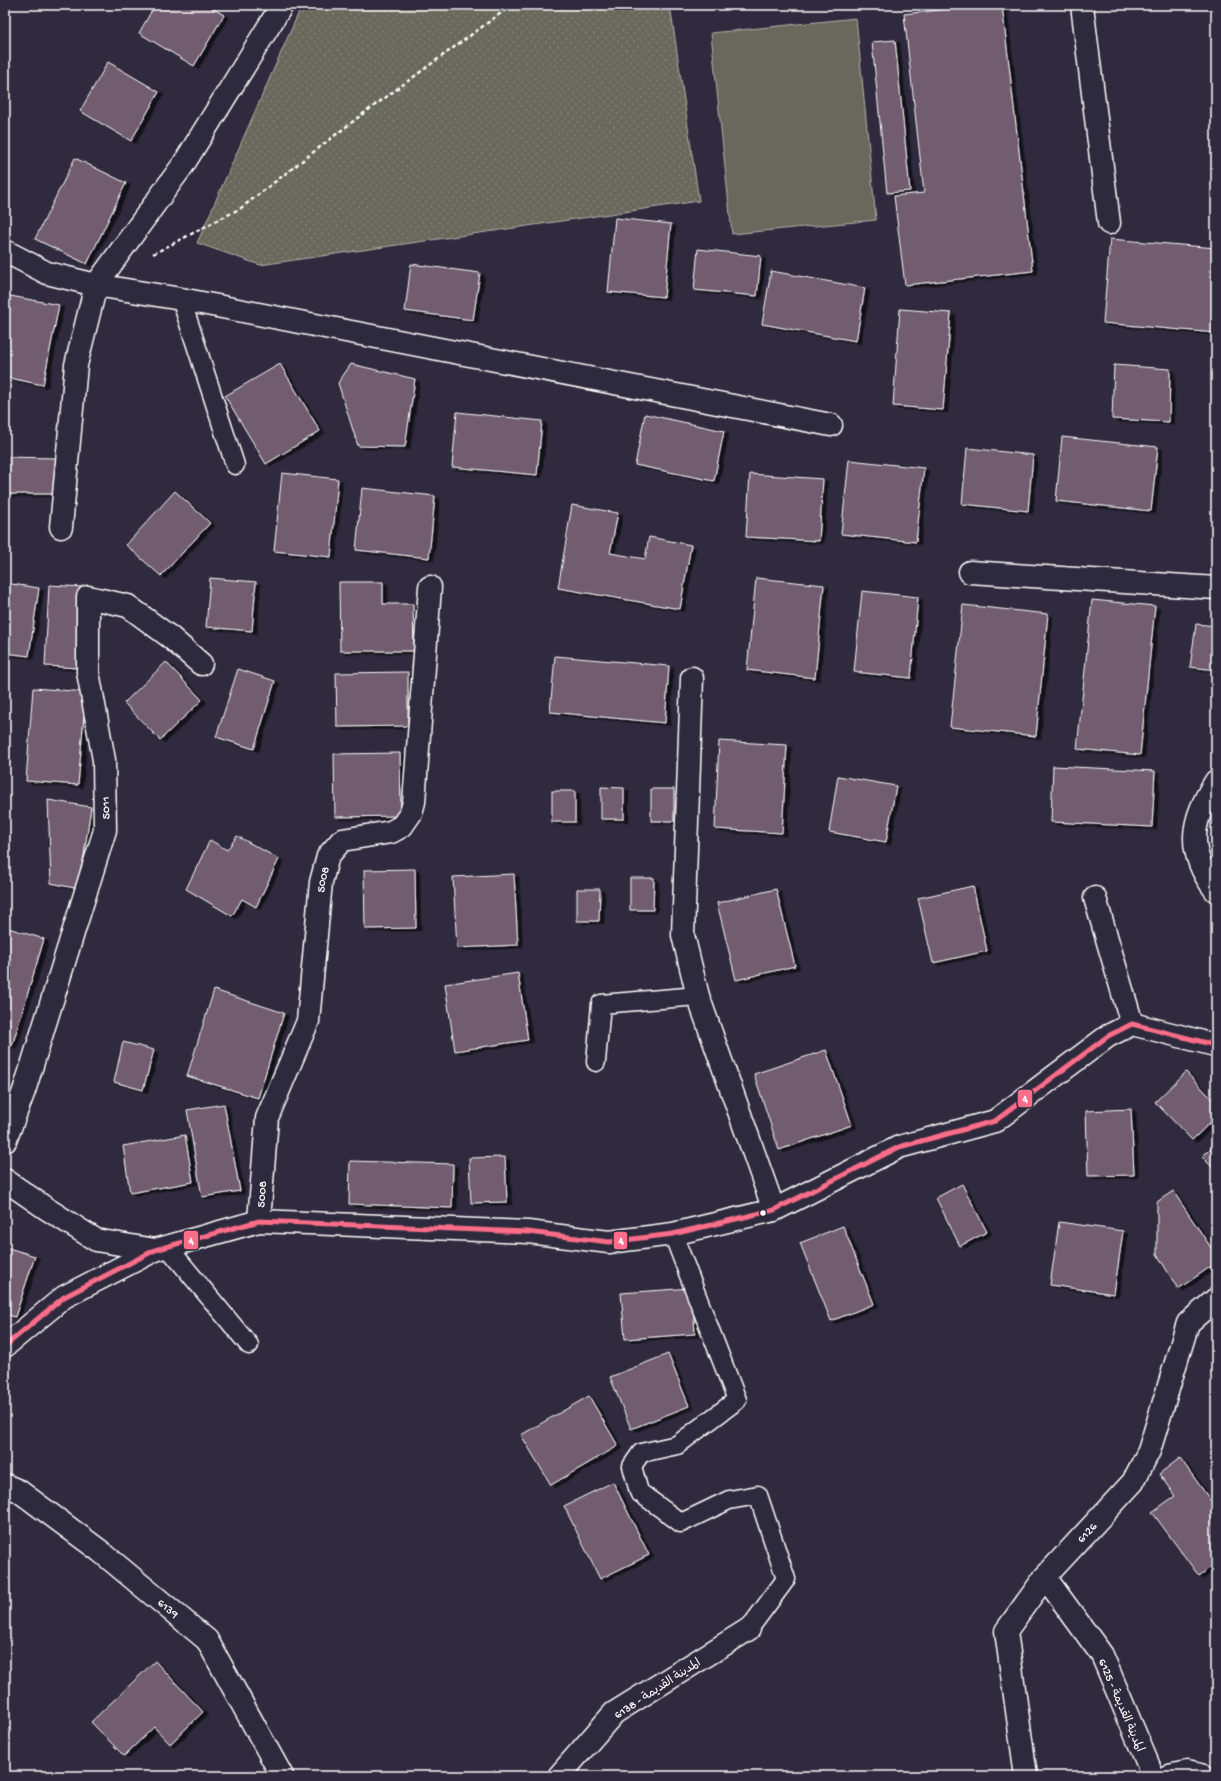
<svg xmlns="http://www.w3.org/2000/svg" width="1221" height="1781" font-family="'Gochi Hand','Playpen Sans Arabic',sans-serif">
<defs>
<pattern id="grass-dots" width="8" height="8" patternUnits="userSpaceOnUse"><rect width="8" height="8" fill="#68695b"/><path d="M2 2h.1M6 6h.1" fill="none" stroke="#7f8074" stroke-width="1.8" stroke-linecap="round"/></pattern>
<filter id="shadow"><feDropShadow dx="4.5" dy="2.5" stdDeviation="0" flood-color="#0009"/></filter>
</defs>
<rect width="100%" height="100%" fill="#2f2a3d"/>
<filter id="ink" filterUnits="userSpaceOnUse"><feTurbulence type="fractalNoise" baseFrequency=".025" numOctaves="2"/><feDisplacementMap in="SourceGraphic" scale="8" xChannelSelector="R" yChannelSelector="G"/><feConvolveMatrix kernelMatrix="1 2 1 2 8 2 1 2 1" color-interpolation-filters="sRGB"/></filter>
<g filter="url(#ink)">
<polygon fill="url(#grass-dots)" stroke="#b4b4ad" points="302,5 670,5 699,201 260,265 197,243"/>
<polygon fill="#68695b" stroke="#b4b4ad" points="856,18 876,220 732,234 711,33"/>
<g fill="#715b6f" stroke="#fff" filter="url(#shadow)">
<polygon points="155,5 207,5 224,15 194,66 139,33"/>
<polygon points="984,5 1002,5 1033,271 905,285 894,196 924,193 904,14"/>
<polygon points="895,40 910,191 887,193 872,42"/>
<polygon points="108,62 159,92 131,141 80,111"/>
<polygon points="75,158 126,183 87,264 35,239"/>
<polygon points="615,218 671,224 664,297 608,292"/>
<polygon points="1110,239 1216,248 1216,333 1103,323"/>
<polygon points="698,249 761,256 757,296 694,290"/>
<polygon points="411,264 480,273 473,320 405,311"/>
<polygon points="771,271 865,288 856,341 762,324"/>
<polygon points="5,295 59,305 43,385 5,377"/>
<polygon points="900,309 951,313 943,410 893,406"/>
<polygon points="280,364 320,431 266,464 225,396"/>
<polygon points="351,364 415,379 405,447 358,446 338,383"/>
<polygon points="1114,365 1170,369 1169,422 1112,419"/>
<polygon points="457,412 542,421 537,475 452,467"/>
<polygon points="645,414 724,431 714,481 635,465"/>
<polygon points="1062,437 1158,447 1151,511 1056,501"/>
<polygon points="967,448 1033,455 1028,511 962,504"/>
<polygon points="5,457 57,458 57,494 5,494"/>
<polygon points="849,460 924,468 916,542 841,534"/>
<polygon points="282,473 338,479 331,557 274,551"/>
<polygon points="750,474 823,479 819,541 746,537"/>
<polygon points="362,488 435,496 429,558 356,550"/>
<polygon points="175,491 210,523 161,576 126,545"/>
<polygon points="572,505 618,513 610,553 645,559 649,537 691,545 680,609 558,588"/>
<polygon points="210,578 256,582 252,631 206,627"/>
<polygon points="756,578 824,585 815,678 747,670"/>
<polygon points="339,582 383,582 383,604 413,604 414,651 340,651"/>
<polygon points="5,583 39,588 29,656 5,653"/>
<polygon points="49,585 82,587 78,668 45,666"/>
<polygon points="862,591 918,597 911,678 854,672"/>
<polygon points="1092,600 1155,606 1140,755 1077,749"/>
<polygon points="963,605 1048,614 1036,736 950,727"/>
<polygon points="1196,624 1216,626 1216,670 1190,667"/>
<polygon points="555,656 669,666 665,723 550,712"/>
<polygon points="166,662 202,700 160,740 124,703"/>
<polygon points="238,669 275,681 254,749 216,737"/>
<polygon points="408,672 408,726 337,727 336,673"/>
<polygon points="33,688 86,692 78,785 26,781"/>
<polygon points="719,741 787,745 782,833 715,829"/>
<polygon points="400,753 401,816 335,817 334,754"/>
<polygon points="1053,766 1155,771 1152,827 1051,822"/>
<polygon points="838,776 896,786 886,842 829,832"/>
<polygon points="601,787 624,788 624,819 601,819"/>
<rect x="651" y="789" width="23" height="32"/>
<rect x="552" y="791" width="23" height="31"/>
<polygon points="48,800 91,807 79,889 51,883"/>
<polygon points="237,836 279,859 256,907 242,899 232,916 186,889 210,840 227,850"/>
<polygon points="415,869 416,928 365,929 364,870"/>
<polygon points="514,874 518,945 457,948 453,877"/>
<polygon points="630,878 654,878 653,910 630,910"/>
<polygon points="973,886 987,951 933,963 918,898"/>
<polygon points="577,889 600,889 599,921 577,921"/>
<polygon points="776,889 795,966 736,980 717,903"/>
<polygon points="5,927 44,939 12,1046 5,1044"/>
<polygon points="518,973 528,1040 455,1051 445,984"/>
<polygon points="214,990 284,1013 258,1098 187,1076"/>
<polygon points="123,1042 154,1050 143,1090 114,1082"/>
<polygon points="826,1050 852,1125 779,1150 754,1074"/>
<polygon points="1186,1072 1216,1103 1216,1117 1192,1140 1155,1102"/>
<polygon points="224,1104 240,1191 202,1197 187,1110"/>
<polygon points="1131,1109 1134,1175 1088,1176 1086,1111"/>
<polygon points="185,1135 193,1182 130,1193 123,1146"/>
<polygon points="1216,1143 1216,1171 1202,1157"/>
<polygon points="505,1157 507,1202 471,1203 469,1158"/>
<polygon points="350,1161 453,1164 452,1208 349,1204"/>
<polygon points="962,1184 987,1232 960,1246 936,1198"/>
<polygon points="1173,1191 1216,1255 1216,1263 1178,1289 1157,1254 1157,1202"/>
<polygon points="1059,1222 1123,1231 1114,1294 1050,1285"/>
<polygon points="843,1226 874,1304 831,1321 800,1243"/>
<polygon points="5,1247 35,1256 15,1317 5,1314"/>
<polygon points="692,1288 695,1334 625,1339 621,1293"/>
<polygon points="668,1354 689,1406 631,1429 610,1377"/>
<polygon points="1216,1354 1216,1365 1211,1357"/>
<polygon points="589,1396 618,1446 551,1485 521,1435"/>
<polygon points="1180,1458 1216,1508 1216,1563 1199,1576 1152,1512 1175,1496 1159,1474"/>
<polygon points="613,1482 649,1555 600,1579 564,1506"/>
<polygon points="155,1661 203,1712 170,1744 154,1727 124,1756 91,1722"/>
</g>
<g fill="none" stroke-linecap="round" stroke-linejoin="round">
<g stroke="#fff" stroke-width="21">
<g id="lane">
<polyline points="181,299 235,465"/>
<polyline points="596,1062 601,1004 698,996"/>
<polyline points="673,1234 737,1400 677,1445 641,1453 632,1466 639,1492 681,1523 729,1500 758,1495 786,1579 749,1629"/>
<polyline points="167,1246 249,1345"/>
</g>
</g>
<g stroke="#fff" stroke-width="25">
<g id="street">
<polyline points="1082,5 1109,223"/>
<polyline points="5,251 47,273 96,285 181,299 831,425"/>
<polyline points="61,527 76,365 96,285 183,165 282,5"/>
<polyline points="970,572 1216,588"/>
<polyline points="692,678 683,935 698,996 774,1210"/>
<polyline points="1095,898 1132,1024"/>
<polyline points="5,1141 24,1091 105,830 104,760 88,672 88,597 128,606 170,637 201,664"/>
<polyline points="5,1180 47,1209 96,1240 155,1250"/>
<path id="s1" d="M259,1221L267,1118L308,1021L321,882L328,856L342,840L391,832L402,826L411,813L414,802L430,587"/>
<polyline points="5,1346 64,1297 155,1250 259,1221 528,1232 609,1242 673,1234 774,1210 899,1147 995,1121 1108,1036 1132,1024 1215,1045"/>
<path id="s2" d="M5,1485L19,1491L100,1551L207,1640L282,1776"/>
<polyline points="1045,1577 1102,1655 1153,1776"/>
<polyline points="559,1776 614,1713 749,1629"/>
<path id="s3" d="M1026,1776L1006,1631L1045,1577L1133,1482L1149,1451L1188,1323L1216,1299"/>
<polyline points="1169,1776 1187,1772 1204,1776"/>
</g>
</g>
<g stroke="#fff" stroke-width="25">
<g id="secondary">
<path d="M1216,781C1190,821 1186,852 1216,891"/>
<polyline points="1216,1043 1215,1045 1216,1047"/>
</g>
</g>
<polyline stroke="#fff" stroke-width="2.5" stroke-dasharray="4 3" stroke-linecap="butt" points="153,254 241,208 360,116 512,5"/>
<use href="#lane" stroke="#2f2a3d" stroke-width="18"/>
<use href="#street" stroke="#2f2a3d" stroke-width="22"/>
<use href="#secondary" stroke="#2f2a3d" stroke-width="22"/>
<g stroke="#2f2a3d" stroke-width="8">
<polyline id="bus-1" points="5,1346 64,1297 155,1250 259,1221 528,1232 609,1242 673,1234 774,1210 899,1147 995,1121 1108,1036 1132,1024 1215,1045"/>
</g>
<use href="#bus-1" stroke="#fb6d88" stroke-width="5"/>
</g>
</g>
<circle fill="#fff" stroke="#2f2a3d" stroke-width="1.5" cx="763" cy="1213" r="3.5"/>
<g text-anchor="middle" stroke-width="3" stroke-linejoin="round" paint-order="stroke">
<g font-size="12" fill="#fff" stroke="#2f2a3d">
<text transform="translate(105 808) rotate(-91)" y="4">5011</text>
<text dy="4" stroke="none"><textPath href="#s1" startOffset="351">5008</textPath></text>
<text dy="4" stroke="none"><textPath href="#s1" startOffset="27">5008</textPath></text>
<text dy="4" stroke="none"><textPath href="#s3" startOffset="274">6126</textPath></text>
<text dy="4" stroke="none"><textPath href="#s2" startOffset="205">6139</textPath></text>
<text transform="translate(657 1688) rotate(-33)" y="4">المدينة القديمة - 6138</text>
<text transform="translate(1122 1705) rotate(67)" y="4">المدينة القديمة - 6125</text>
</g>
</g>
<g stroke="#2f2a3d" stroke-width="1.5">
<rect x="1017" y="1089" width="16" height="19" rx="4" fill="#fb6d88"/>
<rect x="183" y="1230" width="16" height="20" rx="4" fill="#fb6d88"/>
<rect x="613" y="1231" width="15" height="19" rx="4" fill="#fb6d88"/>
</g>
<g font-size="11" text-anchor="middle" font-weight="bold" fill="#fff">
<text x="1025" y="1102">4</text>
<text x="191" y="1244">4</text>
<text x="621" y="1244">4</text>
</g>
<rect width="1221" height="1781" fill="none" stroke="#2f2a3d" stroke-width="20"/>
<rect x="10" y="10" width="1201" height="1761" fill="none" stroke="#fff" stroke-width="1.5" filter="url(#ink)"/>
</svg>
